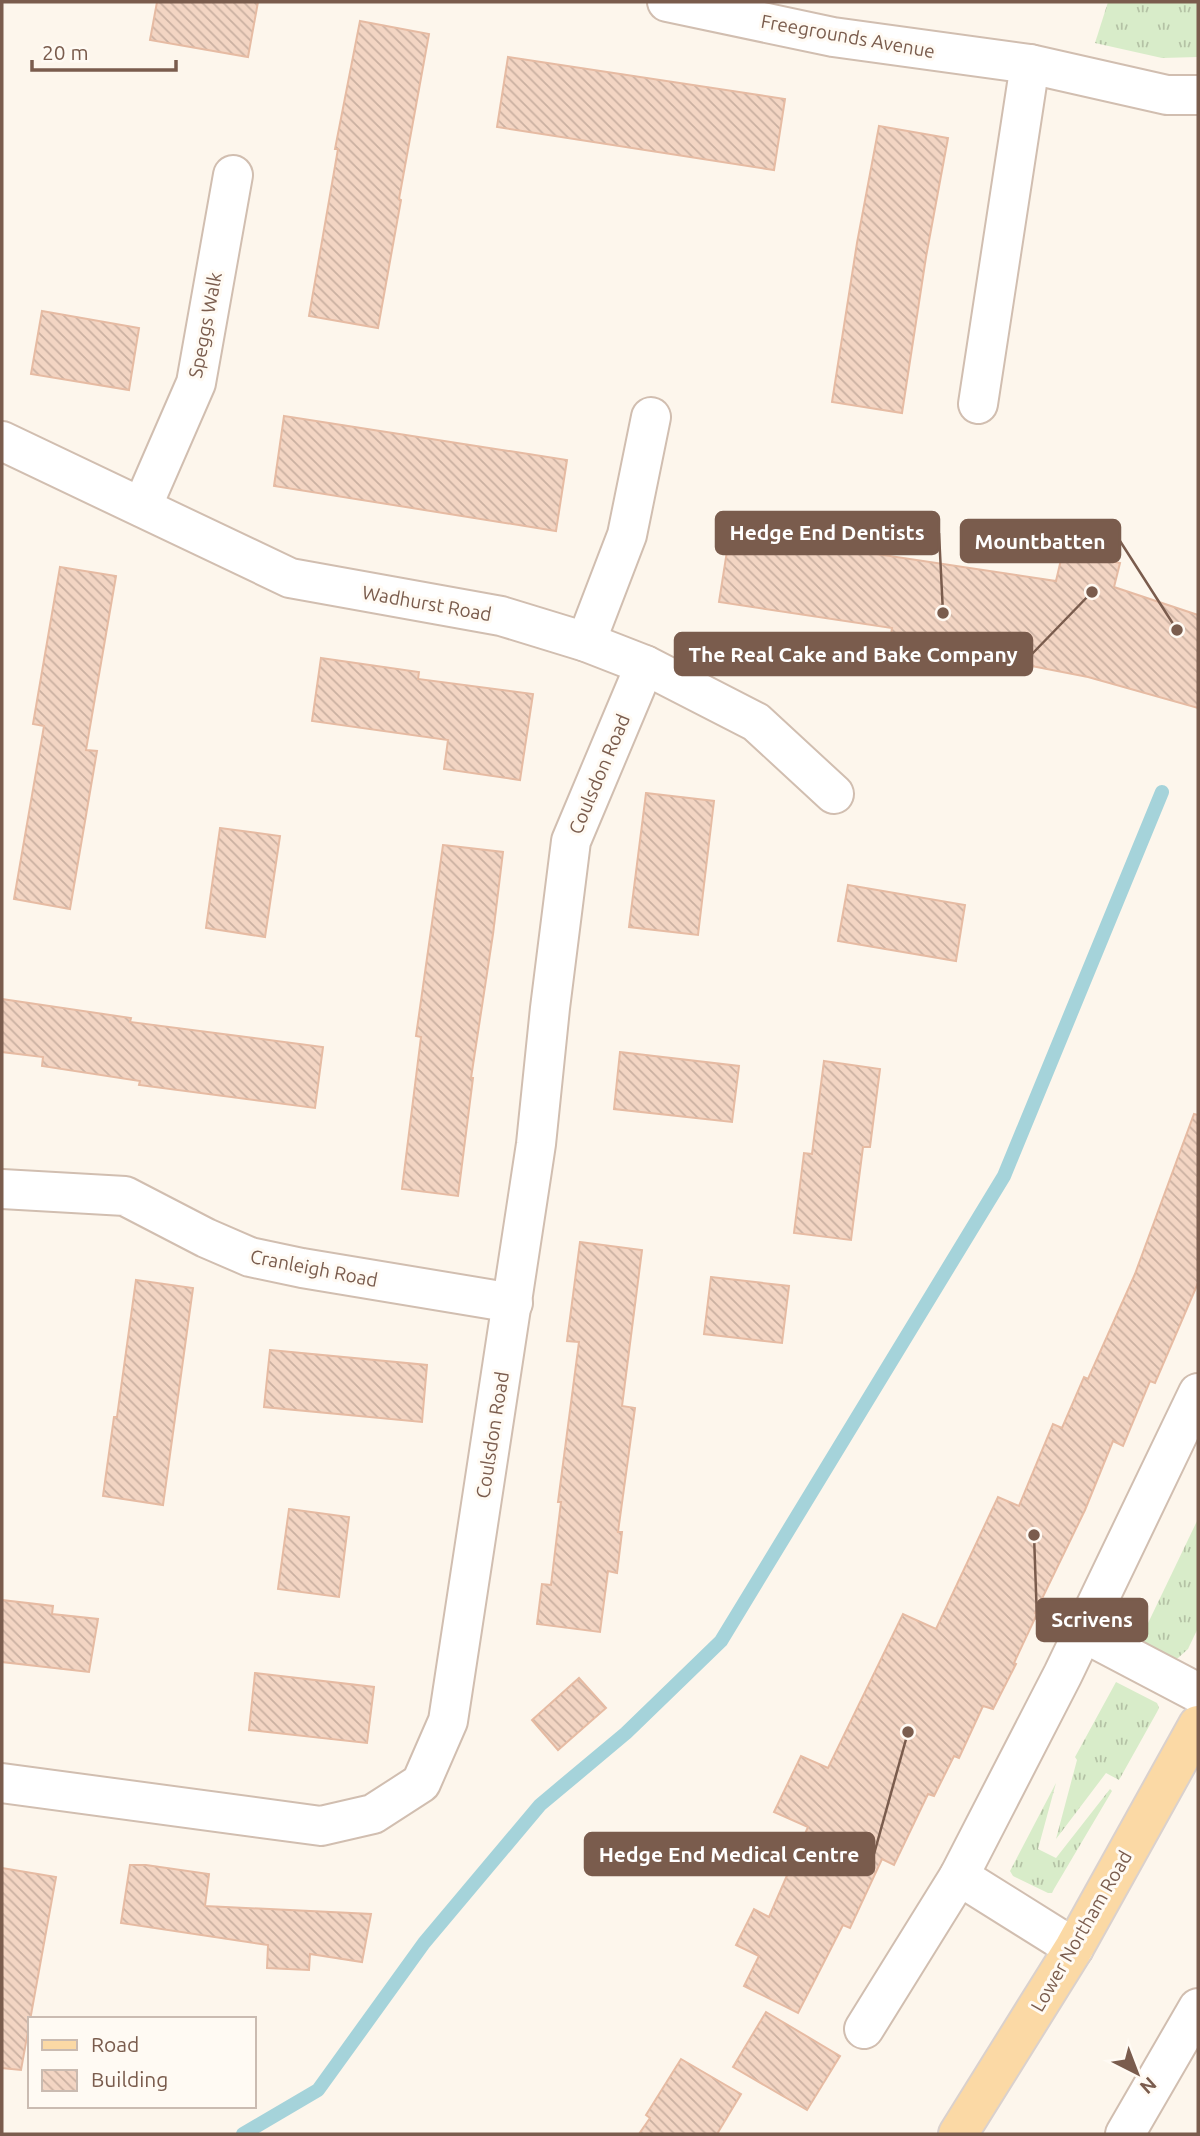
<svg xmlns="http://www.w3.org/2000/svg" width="1200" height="2136" font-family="Ubuntu,sans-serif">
<defs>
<pattern id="grass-tufts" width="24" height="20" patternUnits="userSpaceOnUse" patternTransform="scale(1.75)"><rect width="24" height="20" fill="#d8ecc9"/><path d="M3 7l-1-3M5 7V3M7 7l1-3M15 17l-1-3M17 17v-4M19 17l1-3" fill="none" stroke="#b4c2a5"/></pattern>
<pattern id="building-back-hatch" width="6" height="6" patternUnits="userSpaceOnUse" patternTransform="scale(1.75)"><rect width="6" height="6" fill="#f3d5c3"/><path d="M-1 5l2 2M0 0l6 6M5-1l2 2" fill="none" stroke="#cab0a1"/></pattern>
</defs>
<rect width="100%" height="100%" fill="#fdf6ec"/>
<g fill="url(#grass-tufts)">
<polygon points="1108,2 1198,2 1198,57 1162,58 1095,43"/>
<polygon points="1198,1519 1198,1628 1188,1649 1178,1658 1169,1658 1138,1644"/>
<polygon points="1116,1682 1157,1703 1159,1708 1157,1712 1119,1780 1106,1773 1056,1839 1077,1760 1075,1757"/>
<polygon points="1056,1783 1038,1849 1056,1858 1110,1789 1112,1791 1054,1889 1052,1893 1048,1893 1013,1876 1010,1871"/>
</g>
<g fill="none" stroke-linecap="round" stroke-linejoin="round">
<polyline stroke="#a5d3da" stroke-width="14" points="243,2134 318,2090 424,1943 540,1805 626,1733 721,1641 1004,1176 1162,792"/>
</g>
<g fill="url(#building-back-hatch)" stroke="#e6bba3" stroke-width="2">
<polygon points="157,2 258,2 248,57 150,40"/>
<polygon points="360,21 429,34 399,199 401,200 378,328 309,316 338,149 335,149"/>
<polygon points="508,57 785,99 774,170 497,127"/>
<polygon points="879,126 948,138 926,257 902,413 832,402 857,243"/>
<polygon points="42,311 139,328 129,390 31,374"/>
<polygon points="284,416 567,460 556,531 274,486"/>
<polygon points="730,532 1056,581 1063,551 1120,563 1114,587 1198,615 1198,708 1088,677 985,657 983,669 888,654 892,628 719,602"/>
<polygon points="60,567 116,576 86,750 97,751 70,909 14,899 44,726 33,724"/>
<polygon points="321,658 419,672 418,679 533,694 520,780 444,769 448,740 312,721"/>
<polygon points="646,793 714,801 698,935 629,927"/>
<polygon points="220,828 280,836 265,937 206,928"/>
<polygon points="443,845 503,852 493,934 471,1078 473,1078 458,1196 402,1189 421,1037 416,1036"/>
<polygon points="848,885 965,905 956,961 838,941"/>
<polygon points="2,999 131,1018 130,1022 323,1047 315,1108 139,1085 140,1081 42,1066 43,1057 2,1052"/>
<polygon points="620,1052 739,1066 732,1122 614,1109"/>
<polygon points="824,1061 880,1069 870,1147 863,1147 851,1240 794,1233 804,1153 812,1154"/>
<polygon points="1194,1114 1198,1115 1198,1283 1155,1383 1150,1381 1123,1446 1113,1441 1085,1510 1035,1613 1037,1614 1014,1663 1016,1664 993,1709 983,1706 959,1758 954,1756 934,1796 928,1794 894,1865 882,1859 850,1928 843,1925 798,2013 744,1986 759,1956 736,1945 754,1909 769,1917 808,1827 774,1812 801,1756 828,1768 903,1614 936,1629 998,1497 1019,1506 1053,1424 1062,1428 1084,1377 1088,1379 1135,1274"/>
<polygon points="580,1242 642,1250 622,1406 635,1408 618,1532 622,1532 617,1573 608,1571 600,1632 537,1624 542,1584 551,1585 561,1502 558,1502 579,1342 567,1341"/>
<polygon points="711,1277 789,1286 782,1343 704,1334"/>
<polygon points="136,1280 193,1288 163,1505 103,1496 114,1417 117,1417"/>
<polygon points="270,1350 427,1365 422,1422 264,1407"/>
<polygon points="289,1509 349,1517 339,1597 278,1589"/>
<polygon points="2,1600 53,1606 52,1614 98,1619 89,1672 2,1662"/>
<polygon points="255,1673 374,1687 367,1743 249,1730"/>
<polygon points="579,1678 606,1708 558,1750 532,1720"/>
<polygon points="130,1865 146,1865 209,1874 205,1906 371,1914 362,1962 310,1954 309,1970 267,1968 268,1945 121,1923"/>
<polygon points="2,1868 56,1877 21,2070 2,2068"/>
<polygon points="766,2012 840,2056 807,2110 733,2067"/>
<polygon points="681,2059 741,2094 717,2134 639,2134 650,2118 646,2115"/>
</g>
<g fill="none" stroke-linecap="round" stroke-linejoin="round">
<g stroke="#d1beb0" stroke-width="42">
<g id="minor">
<polyline points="667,2 833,37 1030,64 1167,95 1198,95"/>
<polyline points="978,404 1030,64"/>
<polyline points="2,441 290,578 501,616 586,642 645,665 756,722 834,794"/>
<polyline points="142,507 196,383 233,175"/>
<polyline points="586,642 627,535 651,417"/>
<polyline points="2,1189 125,1196 206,1238 250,1257 302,1268 513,1303"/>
<polyline points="1082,1632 1198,1693"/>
<polyline points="2,1783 321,1826 373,1814 421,1783 448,1721 536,1144 550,1008 571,841 645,665"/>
<polyline points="959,1876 1074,1948"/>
<polyline points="864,2029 959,1876 1063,1674 1198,1393"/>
<polyline points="1125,2134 1198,2008"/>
</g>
</g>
<g stroke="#dad1cd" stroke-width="42">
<polyline id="major" points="958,2134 1074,1948 1198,1725"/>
</g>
<use href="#minor" stroke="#fff" stroke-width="38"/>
<use href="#major" stroke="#fbd9a5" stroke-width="38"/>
</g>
<g text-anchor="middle" stroke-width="6" stroke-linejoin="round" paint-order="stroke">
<g font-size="19" fill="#7a5c4d" stroke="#fffaf3">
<text transform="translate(848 36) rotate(10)" y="7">Freegrounds Avenue</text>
<text transform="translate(205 325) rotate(-79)" y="7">Speggs Walk</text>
<text transform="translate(427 603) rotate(10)" y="7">Wadhurst Road</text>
<text transform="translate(599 774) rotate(-67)" y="7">Coulsdon Road</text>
<text transform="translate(314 1268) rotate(11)" y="7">Cranleigh Road</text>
<text transform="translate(492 1435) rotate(-81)" y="7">Coulsdon Road</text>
<text transform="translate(1081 1931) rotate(-60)" y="7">Lower Northam Road</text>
</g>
</g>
<path fill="none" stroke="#7a5c4d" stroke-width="2.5" d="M943 613L939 533M1177 630L1120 541M1092 592L1032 654M1034 1535L1037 1620M908 1732L874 1854"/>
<g fill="#7a5c4d" stroke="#fffaf3" stroke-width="2.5">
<circle cx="943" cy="613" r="7"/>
<circle cx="1177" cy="630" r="7"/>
<circle cx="1092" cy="592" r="7"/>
<circle cx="1034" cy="1535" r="7"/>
<circle cx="908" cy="1732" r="7"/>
</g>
<g fill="#7a5c4d" stroke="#7a5c4d" stroke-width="2.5">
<rect x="716" y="512" width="223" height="42" rx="7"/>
<rect x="961" y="520" width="159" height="42" rx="7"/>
<rect x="675" y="633" width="357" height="42" rx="7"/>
<rect x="1037" y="1599" width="110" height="42" rx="7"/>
<rect x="585" y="1833" width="289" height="42" rx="7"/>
</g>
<g font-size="21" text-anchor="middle" font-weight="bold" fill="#fff">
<text x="827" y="540">Hedge End Dentists</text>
<text x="1040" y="549">Mountbatten</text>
<text x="853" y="662">The Real Cake and Bake Company</text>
<text x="1092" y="1627">Scrivens</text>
<text x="729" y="1862">Hedge End Medical Centre</text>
</g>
<rect width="1200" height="2136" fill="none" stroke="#7a5c4d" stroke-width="7"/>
<rect x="28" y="2017" width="228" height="91" fill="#fffaf3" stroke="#cabbb1" stroke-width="2"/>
<rect x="42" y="2040" width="35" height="10" fill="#fbd9a5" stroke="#cabbb1" stroke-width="2"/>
<text x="91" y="2052" font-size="21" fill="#7a5c4d">Road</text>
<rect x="42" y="2070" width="35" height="21" fill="url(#building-back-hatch)" stroke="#cabbb1" stroke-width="2"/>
<text x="91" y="2087" font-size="21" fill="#7a5c4d">Building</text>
<g transform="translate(1137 2073) rotate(138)" stroke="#fffaf3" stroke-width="5" paint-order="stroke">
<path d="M0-5L12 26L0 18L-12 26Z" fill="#7a5c4d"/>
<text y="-10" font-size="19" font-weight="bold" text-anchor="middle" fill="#7a5c4d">N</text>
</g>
<path d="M32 60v10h144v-10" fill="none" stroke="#7a5c4d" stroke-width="3.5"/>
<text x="42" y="60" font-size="21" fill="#7a5c4d" stroke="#fffaf3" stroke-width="5" paint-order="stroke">20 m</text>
</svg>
